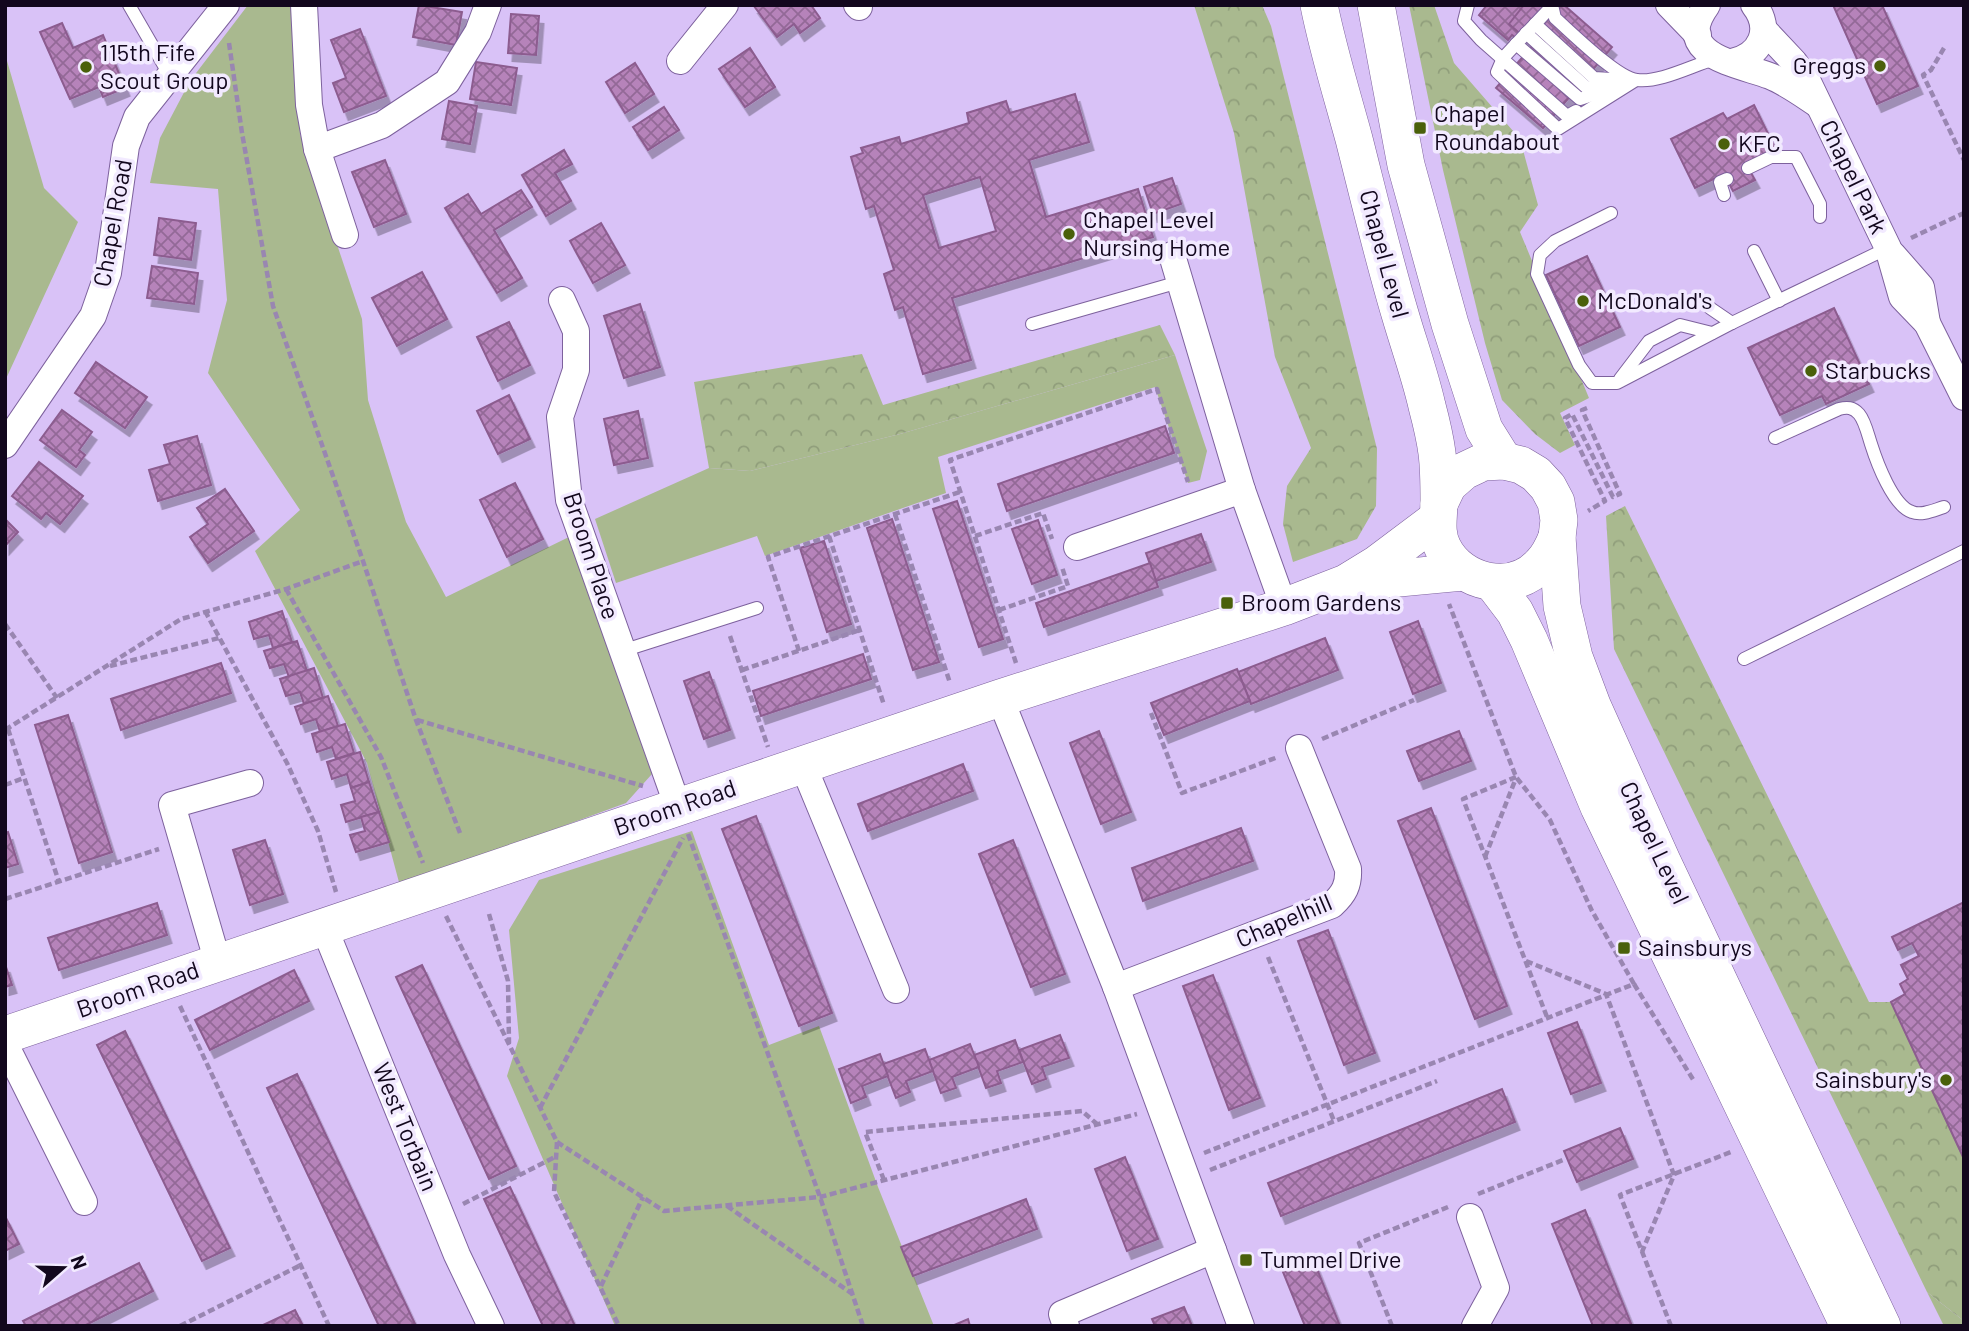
<svg xmlns="http://www.w3.org/2000/svg" width="1969" height="1331" font-family="Barlow,sans-serif">
<defs>
<pattern id="forest-crowns" width="20" height="18" patternUnits="userSpaceOnUse" patternTransform="scale(1.75)"><rect width="20" height="18" fill="#a9b98f"/><path d="M2 6a3 3 0 1 1 6 0M12 15a3 3 0 1 1 6 0" fill="none" stroke="#909e7b"/></pattern>
<pattern id="building-cross-hatch" width="8" height="8" patternUnits="userSpaceOnUse" patternTransform="scale(1.75)"><rect width="8" height="8" fill="#b683ba"/><path d="M0 0l8 8M0 8l8-8" fill="none" stroke="#936997"/></pattern>
<filter id="shadow"><feDropShadow dx="4.5" dy="8" stdDeviation="0" flood-color="#0004"/></filter>
</defs>
<rect width="100%" height="100%" fill="#d9c2f7"/>
<g fill="#a9b98f">
<polygon points="248,5 291,5 293,9 300,134 362,319 368,400 406,522 446,597 569,537 652,774 626,803 400,886 367,763 255,551 300,510 208,373 227,300 218,189 150,183 160,138 190,81"/>
<polygon points="5,54 44,188 78,222 5,381"/>
<polygon points="1175,355 1207,451 1200,480 1188,483 1155,387 938,457 946,493 765,556 757,536 616,583 595,519 709,468 750,471 900,434"/>
<polygon points="692,831 769,1045 819,1026 878,1187 934,1326 615,1326 507,1076 519,1038 509,930 539,880"/>
<polygon points="1927,1292 1964,1321 1964,1326 1944,1326"/>
</g>
<g fill="url(#forest-crowns)">
<polygon points="1194,5 1262,5 1271,26 1377,449 1376,506 1357,539 1293,562 1283,524 1287,486 1311,448 1275,357 1234,133"/>
<polygon points="1409,5 1434,5 1454,63 1520,139 1538,205 1520,232 1589,398 1560,413 1575,445 1560,453 1535,434 1502,400 1485,343 1443,170"/>
<polygon points="1160,325 1175,355 900,434 750,471 709,468 694,382 862,354 883,405"/>
<polygon points="1625,506 1869,1002 1891,1002 1964,1159 1964,1321 1927,1292 1614,649 1606,516"/>
</g>
<g fill="url(#building-cross-hatch)" stroke="#8c5c8f" stroke-width="2" fill-rule="evenodd" filter="url(#shadow)">
<polygon points="419,5 462,12 456,45 413,37"/>
<polygon points="811,5 820,18 800,33 794,24 777,37 754,6"/>
<polygon points="1487,5 1544,5 1516,38 1512,35 1508,40 1479,15"/>
<polygon points="1524,5 1564,5 1612,47 1543,128 1496,88 1533,45 1509,24"/>
<polygon points="1833,5 1882,5 1918,86 1877,104"/>
<polygon points="511,14 539,16 536,55 508,53"/>
<polygon points="62,23 73,48 103,35 125,88 103,97 99,87 70,99 40,32"/>
<polygon points="360,29 386,96 344,112 333,83 346,78 331,40"/>
<polygon points="750,48 775,87 745,107 719,69"/>
<polygon points="476,62 517,68 511,105 470,99"/>
<polygon points="635,63 654,94 625,113 606,82"/>
<path d="M1075,94L1089,142L1029,160L1046,217L1138,189L1153,237L952,298L971,360L923,374L903,307L895,310L884,274L894,270L874,206L866,209L851,157L863,153L861,148L899,137L901,144L969,123L967,113L1006,101L1010,113ZM980,177L996,231L939,248L923,195Z"/>
<polygon points="449,101 477,106 470,144 442,139"/>
<polygon points="1754,105 1776,150 1746,164 1755,180 1733,191 1724,174 1695,188 1671,139 1723,113 1727,119"/>
<polygon points="664,107 679,130 648,150 633,127"/>
<polygon points="564,150 572,164 555,173 571,201 546,216 522,175"/>
<polygon points="385,160 406,214 374,227 352,172"/>
<polygon points="1172,178 1181,204 1153,214 1144,187"/>
<polygon points="521,190 532,207 494,230 522,278 497,293 445,208 468,194 481,214"/>
<polygon points="159,218 196,223 191,260 154,255"/>
<polygon points="601,223 625,265 593,283 570,241"/>
<polygon points="1587,256 1620,327 1579,346 1546,275"/>
<polygon points="152,266 198,273 194,304 147,298"/>
<polygon points="422,272 447,319 397,346 372,298"/>
<polygon points="640,304 660,367 624,378 604,316"/>
<polygon points="1834,308 1869,384 1826,404 1822,396 1780,415 1748,348"/>
<polygon points="509,322 530,365 498,381 477,337"/>
<polygon points="96,362 147,397 125,428 75,393"/>
<polygon points="509,395 530,439 498,454 477,411"/>
<polygon points="62,410 92,432 79,450 85,455 76,467 40,440"/>
<polygon points="638,411 648,458 614,465 604,419"/>
<polygon points="1165,426 1174,453 1007,511 998,484"/>
<polygon points="197,436 211,485 158,501 149,470 170,464 164,445"/>
<polygon points="39,462 83,496 60,524 46,513 41,519 12,496"/>
<polygon points="515,483 543,539 507,557 480,500"/>
<polygon points="225,489 254,531 208,563 190,537 208,524 197,508"/>
<polygon points="957,501 1003,639 979,647 933,509"/>
<polygon points="5,519 18,532 5,546"/>
<polygon points="892,519 939,662 913,670 867,528"/>
<polygon points="1038,520 1057,575 1032,584 1012,529"/>
<polygon points="1201,534 1211,562 1156,581 1146,553"/>
<polygon points="824,541 851,624 827,632 800,548"/>
<polygon points="1150,563 1158,587 1044,627 1036,603"/>
<polygon points="282,611 292,642 273,648 269,635 254,639 249,622"/>
<polygon points="1418,621 1441,683 1413,694 1390,632"/>
<polygon points="1325,638 1338,670 1251,704 1238,672"/>
<polygon points="297,641 307,671 289,677 284,664 270,668 264,651"/>
<polygon points="863,654 871,679 761,716 753,691"/>
<polygon points="221,663 231,693 121,730 111,699"/>
<polygon points="314,668 323,698 304,704 300,692 286,696 280,679"/>
<polygon points="1237,669 1250,701 1164,735 1151,703"/>
<polygon points="709,672 730,730 704,739 684,681"/>
<polygon points="328,696 338,726 320,732 316,719 301,724 295,707"/>
<polygon points="68,715 112,852 79,863 35,725"/>
<polygon points="345,724 354,753 336,759 332,747 317,752 312,734"/>
<polygon points="1099,731 1131,812 1101,824 1070,743"/>
<polygon points="1459,731 1471,761 1419,781 1407,751"/>
<polygon points="360,752 369,782 351,788 347,774 332,779 327,762"/>
<polygon points="963,764 973,791 868,831 858,804"/>
<polygon points="369,782 379,812 346,822 341,805 355,801 351,788"/>
<polygon points="1431,808 1507,1006 1475,1019 1398,821"/>
<polygon points="379,812 389,842 356,852 350,835 365,831 361,817"/>
<polygon points="756,816 832,1013 799,1026 722,829"/>
<polygon points="1241,828 1253,861 1143,901 1132,868"/>
<polygon points="8,832 18,864 5,868 5,833"/>
<polygon points="265,840 283,894 250,905 233,850"/>
<polygon points="1013,840 1065,974 1031,987 979,854"/>
<polygon points="1964,902 1964,1159 1891,1002 1905,994 1900,984 1908,979 1901,965 1919,956 1912,943 1898,950 1892,937"/>
<polygon points="157,903 167,935 59,970 48,938"/>
<polygon points="1328,930 1375,1053 1344,1065 1298,941"/>
<polygon points="5,964 12,985 5,987"/>
<polygon points="422,965 516,1166 489,1179 396,977"/>
<polygon points="294,970 309,1001 210,1050 195,1020"/>
<polygon points="1213,975 1260,1098 1229,1110 1183,986"/>
<polygon points="1577,1022 1601,1083 1571,1094 1548,1033"/>
<polygon points="125,1031 230,1248 202,1261 97,1045"/>
<polygon points="1060,1035 1069,1058 1042,1067 1046,1079 1032,1084 1019,1050"/>
<polygon points="1015,1040 1023,1062 997,1071 1001,1083 986,1088 974,1055"/>
<polygon points="970,1044 979,1067 952,1077 956,1088 941,1093 929,1060"/>
<polygon points="925,1049 933,1071 906,1081 910,1092 896,1098 883,1064"/>
<polygon points="880,1054 888,1076 862,1086 866,1097 851,1103 839,1069"/>
<polygon points="297,1074 415,1324 410,1326 379,1326 267,1088"/>
<polygon points="1502,1089 1515,1122 1281,1216 1268,1183"/>
<polygon points="1620,1128 1633,1159 1577,1182 1564,1151"/>
<polygon points="1125,1157 1158,1239 1127,1251 1095,1169"/>
<polygon points="510,1187 575,1326 543,1326 484,1199"/>
<polygon points="1026,1199 1037,1229 913,1276 901,1247"/>
<polygon points="1585,1210 1632,1326 1593,1326 1552,1224"/>
<polygon points="5,1216 19,1244 5,1251"/>
<polygon points="1313,1259 1340,1326 1305,1326 1283,1272"/>
<polygon points="139,1263 153,1291 84,1326 26,1326 23,1321"/>
<polygon points="1184,1307 1192,1326 1155,1326 1152,1319"/>
<polygon points="295,1310 303,1326 261,1326"/>
<polygon points="968,1319 970,1326 952,1326"/>
</g>
<g fill="none" stroke-linecap="round" stroke-linejoin="round">
<g stroke="#7d619d" stroke-width="14">
<g id="lane">
<polyline points="129,5 170,76"/>
<polyline points="1468,5 1464,21 1481,40 1567,116 1576,111"/>
<path d="M1552,5L1555,18C1571,32 1617,78 1637,80C1660,83 1693,65 1715,59"/>
<polyline points="1552,6 1503,58 1497,72 1558,129 1636,80"/>
<polyline points="1535,24 1594,78 1629,80"/>
<polyline points="1526,33 1587,88 1601,86"/>
<polyline points="1516,44 1580,99 1616,87"/>
<polyline points="1748,168 1771,157 1796,157 1820,204 1820,217"/>
<polyline points="1724,195 1720,182 1727,179"/>
<polyline points="1611,213 1555,241 1540,255 1537,274 1579,365 1592,383 1617,383 1732,323"/>
<polyline points="1754,251 1779,301"/>
<polyline points="1710,308 1732,323 1888,248"/>
<polyline points="1032,324 1179,282"/>
<polyline points="1620,379 1649,341 1680,325 1712,333"/>
<path d="M1775,438L1839,409C1847,407 1853,407 1859,414C1865,421 1868,435 1871,444C1877,463 1893,506 1912,512C1922,516 1934,510 1944,507"/>
<polyline points="622,651 757,608"/>
<polyline points="1744,659 1964,551"/>
</g>
</g>
<g stroke="#7d619d" stroke-width="28">
<g id="street">
<polyline points="304,5 309,105 317,149 345,235"/>
<polyline points="857,5 859,7"/>
<polyline points="1669,5 1698,35"/>
<path d="M1707,5C1670,56 1739,64 1770,76C1787,83 1802,94 1817,104"/>
<polyline points="1764,30 1794,62 1807,80 1888,248 1902,297 1927,323 1964,397"/>
<polyline points="680,61 725,5"/>
<path d="M1732,62C1761,56 1773,29 1754,5"/>
<polyline points="317,149 382,125 447,82 478,32 488,5"/>
<polyline points="1172,255 1242,490 1284,607"/>
<polyline points="1893,255 1921,287 1927,323"/>
<polyline points="562,300 576,331 576,370 560,417 569,500 678,807"/>
<polyline points="5,445 93,316 108,273 126,146 137,117 226,5"/>
<polyline points="1077,547 1242,490"/>
<polyline points="1000,698 1116,987 1241,1326"/>
<polyline points="803,765 896,990"/>
<polyline points="324,927 457,1255 491,1326"/>
<polyline points="218,963 172,805 250,783"/>
<path d="M1116,987L1332,905C1344,894 1349,885 1348,869L1299,748"/>
<polyline points="5,1044 84,1202"/>
<polyline points="1470,1217 1496,1288 1475,1326"/>
<polyline points="1066,1326 1062,1314 1213,1250"/>
</g>
</g>
<g stroke="#7d619d" stroke-width="38">
<g id="secondary">
<path d="M1319,5C1328,50 1342,95 1354,139C1369,198 1383,257 1400,314C1409,345 1420,375 1427,406C1431,421 1435,438 1437,453C1439,469 1439,486 1439,501C1439,518 1435,532 1443,548C1461,584 1513,595 1541,564C1549,556 1553,547 1557,537"/>
<polyline points="1376,5 1406,165 1450,324 1484,429 1504,461"/>
<polyline points="1439,504 1448,485 1464,471 1483,462 1504,461 1521,465 1536,474 1548,487 1556,502 1559,520 1557,537 1562,606 1574,657 1592,705 1662,861 1882,1326"/>
<polyline points="1356,582 1463,572"/>
<polyline points="1493,583 1515,612 1529,640 1599,807 1849,1326"/>
<polyline points="5,1035 1000,698 1284,607 1346,583 1377,564 1437,519"/>
</g>
</g>
<g stroke="#9986b1" stroke-width="4.5" stroke-dasharray="7 3.5" stroke-linecap="butt">
<polyline points="229,43 242,133 273,306 363,561 416,720 460,833"/>
<polyline points="1944,48 1931,70 1923,75 1964,160"/>
<polyline points="1911,238 1964,213"/>
<polyline points="1587,408 1582,410 1620,494 1613,497 1572,414 1565,418 1605,501 1588,511"/>
<polyline points="895,514 950,683"/>
<polyline points="829,536 884,705"/>
<polyline points="975,536 1043,513 1052,539"/>
<polyline points="286,589 381,757 423,863"/>
<polyline points="999,610 1068,586 1062,567"/>
<polyline points="205,611 287,763 318,831 336,892"/>
<polyline points="5,624 57,698"/>
<polyline points="730,636 768,747"/>
<polyline points="799,651 768,557 960,492"/>
<polyline points="1016,663 950,460 1157,389 1188,482"/>
<polyline points="110,666 219,638"/>
<polyline points="742,670 860,630"/>
<polyline points="1151,713 1182,793 1278,757"/>
<polyline points="417,720 643,786"/>
<polyline points="8,729 59,882"/>
<polyline points="5,730 181,619 286,589 363,561"/>
<polyline points="1322,739 1414,700"/>
<polyline points="1516,777 1463,799 1547,1017"/>
<polyline points="5,785 24,778"/>
<polyline points="688,834 820,1197 863,1326"/>
<polyline points="1485,857 1516,778"/>
<polyline points="5,899 159,849"/>
<polyline points="489,914 508,981 509,1043"/>
<polyline points="446,916 557,1142 554,1192 619,1326"/>
<polyline points="1268,957 1334,1121"/>
<polyline points="1526,961 1606,994 1674,1175 1642,1252"/>
<polyline points="1634,984 1694,1081"/>
<polyline points="180,1006 329,1326"/>
<polyline points="540,1108 683,838"/>
<polyline points="557,1142 664,1211 820,1197 1137,1114"/>
<polyline points="1204,1153 1634,984 1592,911 1550,820 1516,777 1449,604"/>
<polyline points="1210,1170 1437,1081"/>
<polyline points="884,1180 865,1132 1082,1111 1097,1124"/>
<polyline points="1478,1194 1563,1160"/>
<polyline points="463,1204 555,1157"/>
<polyline points="727,1206 854,1295"/>
<polyline points="601,1286 643,1197"/>
<polyline points="180,1326 301,1265"/>
<polyline points="1392,1326 1359,1243 1448,1207"/>
<polyline points="1671,1326 1620,1195 1731,1152"/>
</g>
<use href="#lane" stroke="#fff" stroke-width="12"/>
<use href="#street" stroke="#fff" stroke-width="26"/>
<use href="#secondary" stroke="#fff" stroke-width="37"/>
</g>
<g fill="#4a600b" stroke="#f2eaff" stroke-width="2.5">
<circle cx="1880" cy="66" r="7"/>
<circle cx="86" cy="67" r="7"/>
<rect x="1413" y="121" width="14" height="14" rx="3.5"/>
<circle cx="1724" cy="144" r="7"/>
<circle cx="1069" cy="234" r="7"/>
<circle cx="1583" cy="301" r="7"/>
<circle cx="1811" cy="371" r="7"/>
<rect x="1220" y="596" width="14" height="14" rx="3.5"/>
<rect x="1617" y="941" width="14" height="14" rx="3.5"/>
<circle cx="1946" cy="1080" r="7"/>
<rect x="1239" y="1253" width="14" height="14" rx="3.5"/>
</g>
<g text-anchor="middle" stroke-width="7" stroke-linejoin="round" paint-order="stroke">
<g font-size="24" fill="#12071d" stroke="#f2eaff" text-anchor="start">
<text x="100" y="61">115th Fife<tspan x="100" dy="28">Scout Group</tspan></text>
<text x="1866" y="74" text-anchor="end">Greggs</text>
<text x="1434" y="122">Chapel<tspan x="1434" dy="28">Roundabout</tspan></text>
<text x="1738" y="152">KFC</text>
<text x="1083" y="228">Chapel Level<tspan x="1083" dy="28">Nursing Home</tspan></text>
<text x="1597" y="309">McDonald's</text>
<text x="1825" y="379">Starbucks</text>
<text x="1241" y="611">Broom Gardens</text>
<text x="1638" y="956">Sainsburys</text>
<text x="1932" y="1088" text-anchor="end">Sainsbury's</text>
<text x="1260" y="1268">Tummel Drive</text>
</g>
<g font-size="24" fill="#12071d" stroke="#f2eaff">
<text transform="translate(1853 177) rotate(64)" y="8">Chapel Park</text>
<text transform="translate(113 223) rotate(-80)" y="8">Chapel Road</text>
<text transform="translate(1384 254) rotate(75)" y="8">Chapel Level</text>
<text transform="translate(591 556) rotate(72)" y="8">Broom Place</text>
<text transform="translate(675 808) rotate(-19)" y="8">Broom Road</text>
<text transform="translate(1654 843) rotate(65)" y="8">Chapel Level</text>
<text transform="translate(1284 921) rotate(-23)" y="8">Chapelhill</text>
<text transform="translate(138 990) rotate(-19)" y="8">Broom Road</text>
<text transform="translate(405 1127) rotate(68)" y="8">West Torbain</text>
</g>
</g>
<rect width="1969" height="1331" fill="none" stroke="#12071d" stroke-width="14"/>
<g transform="translate(63 1268) rotate(70)" stroke="#f2eaff" stroke-width="5" paint-order="stroke">
<path d="M0-5L12 26L0 18L-12 26Z" fill="#12071d"/>
<text y="-10" font-size="19" font-weight="bold" text-anchor="middle" fill="#12071d">N</text>
</g>
</svg>
